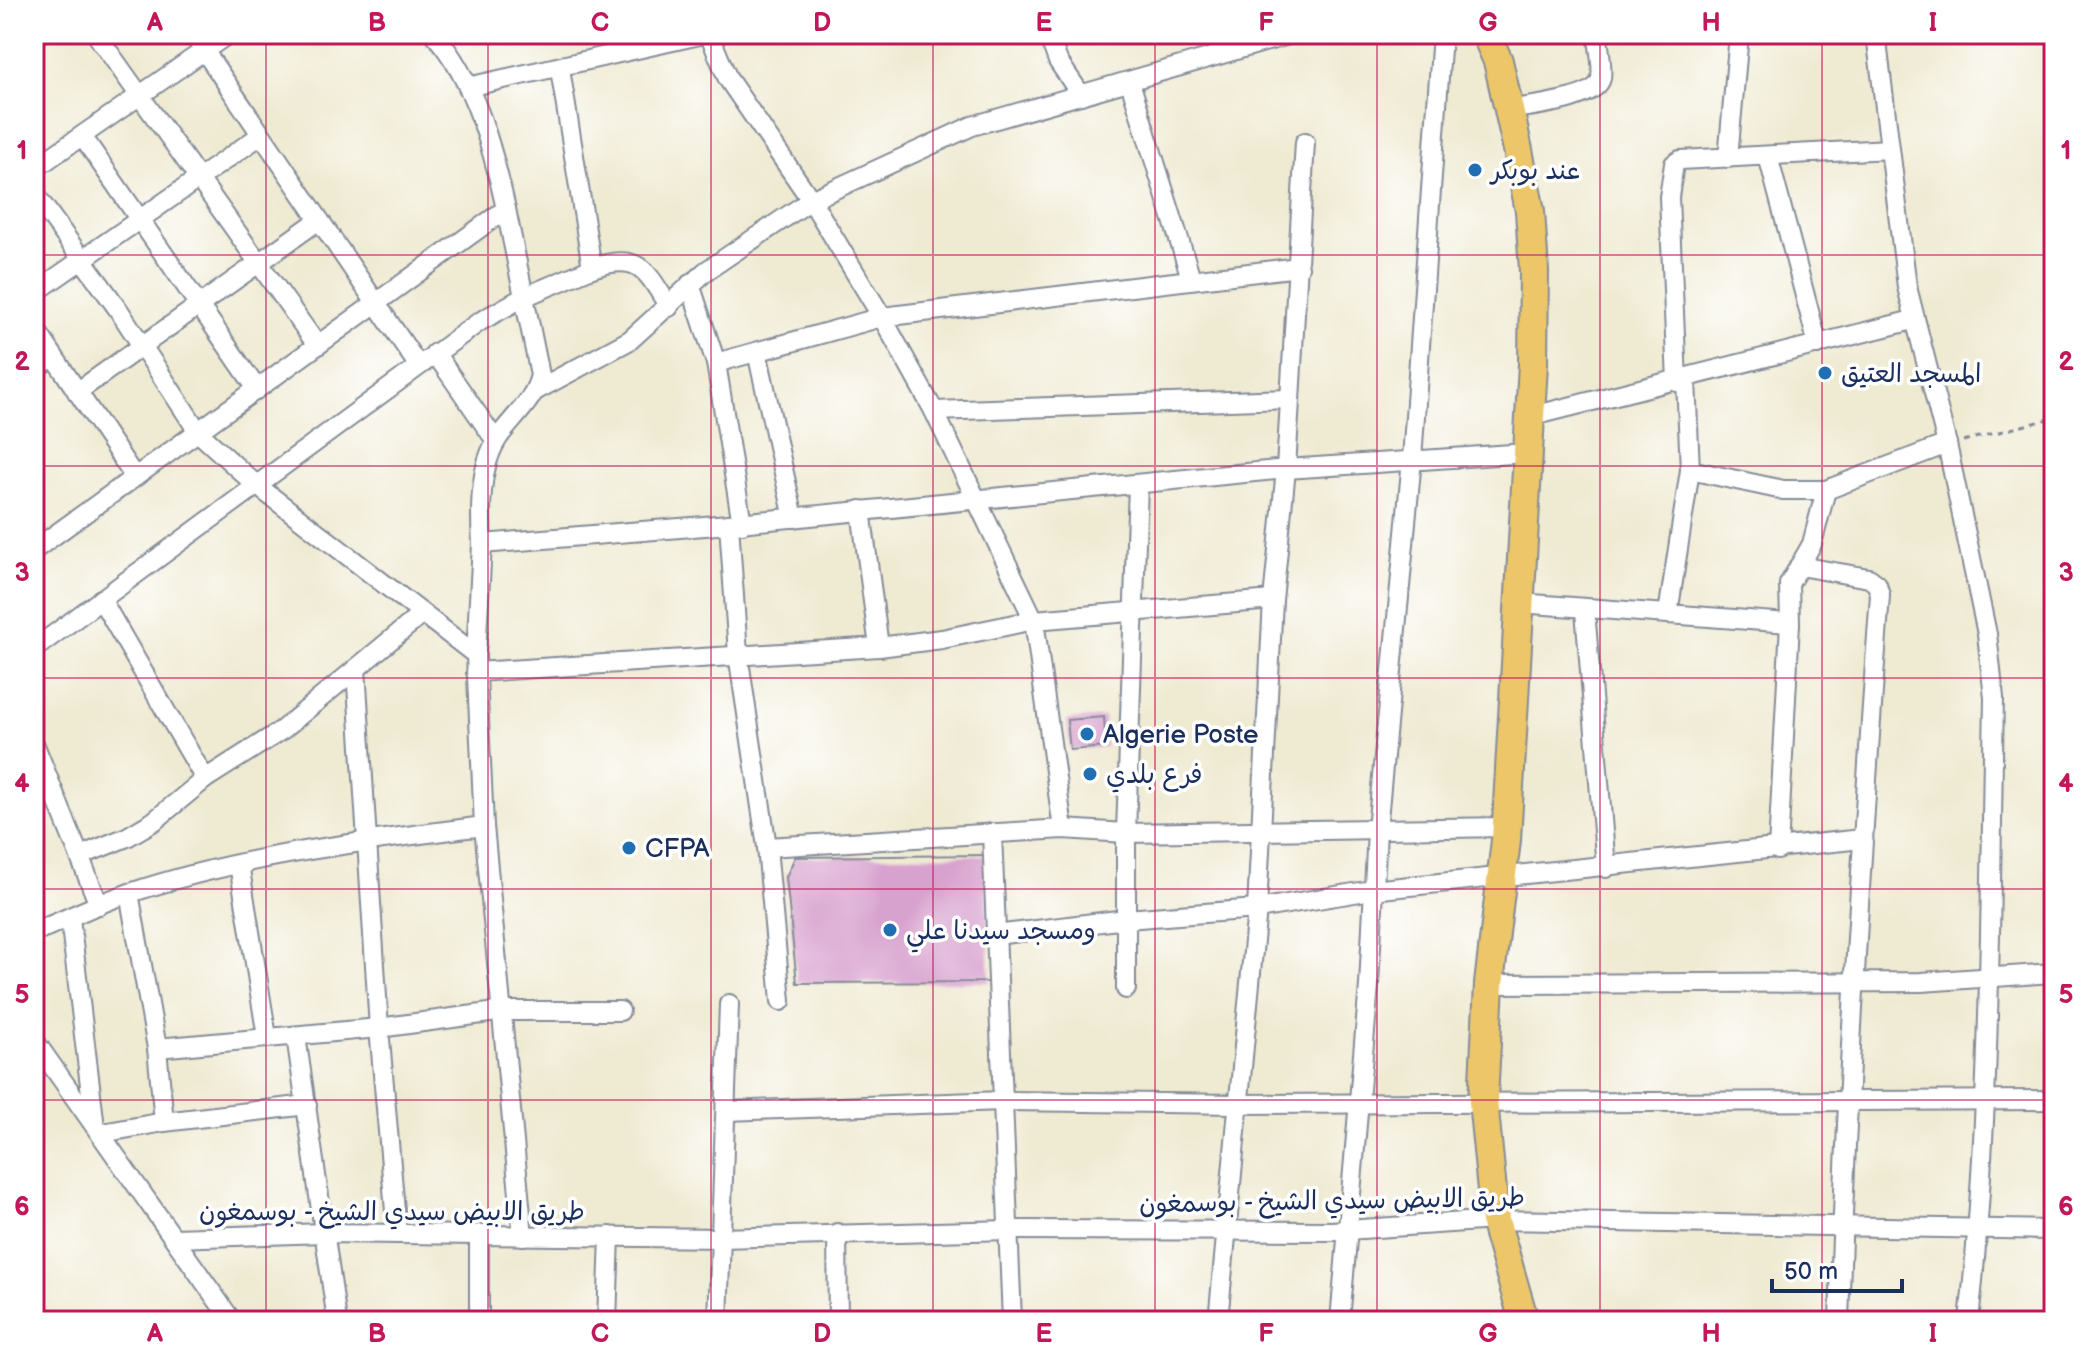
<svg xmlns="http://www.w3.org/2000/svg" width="2088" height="1355" font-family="'Balsamiq Sans','Playpen Sans Arabic',sans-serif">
<rect width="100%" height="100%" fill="#fff"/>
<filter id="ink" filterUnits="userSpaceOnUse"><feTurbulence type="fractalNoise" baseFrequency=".0125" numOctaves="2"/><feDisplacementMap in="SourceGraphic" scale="16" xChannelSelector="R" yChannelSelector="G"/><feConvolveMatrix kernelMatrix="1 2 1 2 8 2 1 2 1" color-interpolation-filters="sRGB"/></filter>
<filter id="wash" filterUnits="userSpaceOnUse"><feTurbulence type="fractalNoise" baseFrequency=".006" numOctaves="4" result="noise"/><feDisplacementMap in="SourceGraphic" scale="32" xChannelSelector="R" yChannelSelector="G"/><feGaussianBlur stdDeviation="1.8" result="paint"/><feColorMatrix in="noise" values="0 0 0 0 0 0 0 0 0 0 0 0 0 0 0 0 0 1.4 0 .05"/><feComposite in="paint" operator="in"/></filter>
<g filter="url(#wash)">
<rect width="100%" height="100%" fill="#efead2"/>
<g id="blocks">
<g fill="#d8a2cf">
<polygon points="1104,717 1106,747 1070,750 1067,720"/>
<polygon points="985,855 990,982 797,983 786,877 795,857"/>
</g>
</g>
</g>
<g filter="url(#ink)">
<use href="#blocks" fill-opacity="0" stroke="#858c98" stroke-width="2"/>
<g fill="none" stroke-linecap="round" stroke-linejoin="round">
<g stroke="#858c98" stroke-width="22">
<g id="street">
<polyline points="96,34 317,345"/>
<polyline points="193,34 418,365"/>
<polyline points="709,34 728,79 811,200 882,317 934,411 1034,620 1063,829"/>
<polyline points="1048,34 1058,61 1081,95"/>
<path d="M1876,34L1907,287L1947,444L1987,634L1994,698C1990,906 1991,1114 1969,1321"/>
<polyline points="34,37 39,34"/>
<polyline points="1130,82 1191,278"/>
<polyline points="468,87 704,34"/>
<path d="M1509,110C1529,106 1597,100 1601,78C1603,65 1599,47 1597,34"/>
<polyline points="82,136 257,389"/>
<polyline points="1768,156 1818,345"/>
<polyline points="1728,158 1739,34"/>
<polyline points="34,169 228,34"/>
<polyline points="34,193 118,309 199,433 255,484 476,655 484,826 523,1236"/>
<path d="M592,268C640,252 646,270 669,307"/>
<polyline points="690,284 716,363 742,524"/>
<polyline points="34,293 261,135"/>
<polyline points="34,327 134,476"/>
<polyline points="757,352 794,518"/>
<polyline points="435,353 496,441"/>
<polyline points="716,363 882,317 1299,267"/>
<polyline points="34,370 53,356"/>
<polyline points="1677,382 1669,197 1674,164 1680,160 1890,149"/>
<polyline points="535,391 630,340 706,271 811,200 972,126 1292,34"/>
<polyline points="77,392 319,220"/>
<polyline points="934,411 1289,399"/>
<polyline points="1529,417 1913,320"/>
<polyline points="1690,470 1783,490 1826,490 1947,444"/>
<polyline points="861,510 879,647"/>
<path d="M482,544C480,511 479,467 498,438C512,418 535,400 540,375L506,209"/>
<path d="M34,550L506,209C493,150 475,80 434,34"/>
<path d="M1799,566L1869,578L1877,584L1880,595C1862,837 1847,1079 1839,1321"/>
<polyline points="101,599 205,779"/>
<polyline points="1519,603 1790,623"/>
<polyline points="1585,610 1606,868"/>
<polyline points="1668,614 1690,470 1686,380"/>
<polyline points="34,649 479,322 524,297 592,268 560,69"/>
<polyline points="476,655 482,544 729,524"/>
<polyline points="356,669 379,1028 397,1234"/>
<polyline points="476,672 879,647 942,639 1034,620 1273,600"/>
<polyline points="34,743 99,905"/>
<polyline points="992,833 1012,1321"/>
<polyline points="767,847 1063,829 1126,833 1507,827"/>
<polyline points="1778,850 1790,623 1789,584 1812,544 1826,490"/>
<polyline points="80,856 127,837 154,821 205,779 282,730 422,614"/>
<polyline points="239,864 267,1037"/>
<polyline points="129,893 157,1048 164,1122 307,1105"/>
<polyline points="70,918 94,1119"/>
<path d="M34,932C66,920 97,903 130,893C244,855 365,841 484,826"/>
<polyline points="996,935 1126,919 1257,909 1372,890 1862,839"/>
<polyline points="1489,984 1921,982 2054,973"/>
<polyline points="1126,989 1126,833 1138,484"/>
<polyline points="781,1001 767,847 738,654 729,524 1286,469 1527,453"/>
<polyline points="296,1036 337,1321"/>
<polyline points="34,1040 232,1321"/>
<polyline points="157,1048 379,1028 504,1011 620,1011"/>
<polyline points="727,1111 1003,1101 1238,1104 2054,1100"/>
<polyline points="102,1133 164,1122"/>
<polyline points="837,1233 838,1321"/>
<polyline points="479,1234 479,1321"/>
<polyline points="174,1238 324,1233 721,1238 1009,1230 1332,1231 1495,1220 2054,1230"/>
<polyline points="607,1321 610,1236"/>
<polyline points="718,1321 729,1004"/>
<polyline points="1218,1321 1257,909 1273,600 1286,469 1305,142"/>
<polyline points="1340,1321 1369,985 1377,830 1412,459 1442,34"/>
</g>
</g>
<g stroke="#858c98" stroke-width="32">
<polyline id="primary" points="1486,34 1498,61 1518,150 1530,211 1534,271 1533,364 1506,840 1489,984 1483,1101 1495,1220 1524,1321"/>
</g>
<polyline stroke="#858c98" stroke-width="3" stroke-dasharray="6 6" stroke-linecap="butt" points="1963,441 2054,418"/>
<use href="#street" stroke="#fff" stroke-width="18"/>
<use href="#primary" stroke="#ecc669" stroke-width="28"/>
</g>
</g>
<path fill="none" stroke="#c2185b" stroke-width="2" stroke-opacity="0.55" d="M266,34V1321M488,34V1321M711,34V1321M933,34V1321M1155,34V1321M1377,34V1321M1600,34V1321M1822,34V1321M34,255H2054M34,466H2054M34,678H2054M34,889H2054M34,1100H2054"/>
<g fill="#1f6fb2" stroke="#fff" stroke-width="3">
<circle cx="1475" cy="170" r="8"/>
<circle cx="1825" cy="373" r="8"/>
<circle cx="1087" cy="734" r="8"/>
<circle cx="1090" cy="774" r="8"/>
<circle cx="629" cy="848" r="8"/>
<circle cx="890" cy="930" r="8"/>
</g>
<g text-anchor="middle" stroke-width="7" stroke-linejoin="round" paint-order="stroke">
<g font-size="26" fill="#1b2f5e" stroke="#fff" text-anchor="start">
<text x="1491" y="179">عند بوبكر</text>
<text x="1841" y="382">المسجد العتيق</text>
<text x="1103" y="743">Algerie Poste</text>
<text x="1106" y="783">فرع بلدي</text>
<text x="645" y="857">CFPA</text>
<text x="906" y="939">ومسجد سيدنا علي</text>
</g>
<g font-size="26" fill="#1b2f5e" stroke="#fff">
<text transform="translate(1332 1200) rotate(-1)" y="9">طريق الابيض سيدي الشيخ - بوسمغون</text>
<text x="392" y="1220">طريق الابيض سيدي الشيخ - بوسمغون</text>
</g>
</g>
<rect width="2088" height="1355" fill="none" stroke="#fff" stroke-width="88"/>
<path d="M1772 1279v12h130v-12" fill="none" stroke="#1b2f5e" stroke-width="4"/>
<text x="1784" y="1279" font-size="24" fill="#1b2f5e" stroke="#ffffff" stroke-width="6" paint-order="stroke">50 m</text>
<rect x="44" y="44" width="2000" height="1267" fill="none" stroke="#c2185b" stroke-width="3"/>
<g font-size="26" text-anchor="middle" font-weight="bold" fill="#c2185b">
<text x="155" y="31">A</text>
<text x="377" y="31">B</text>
<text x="600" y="31">C</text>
<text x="822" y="31">D</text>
<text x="1044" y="31">E</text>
<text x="1266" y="31">F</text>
<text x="1488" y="31">G</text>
<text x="1711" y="31">H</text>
<text x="1933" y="31">I</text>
<text x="22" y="159">1</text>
<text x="2066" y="159">1</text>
<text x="22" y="370">2</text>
<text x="2066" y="370">2</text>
<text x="22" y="581">3</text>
<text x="2066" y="581">3</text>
<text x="22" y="792">4</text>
<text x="2066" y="792">4</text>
<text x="22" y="1003">5</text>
<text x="2066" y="1003">5</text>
<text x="22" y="1215">6</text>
<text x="2066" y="1215">6</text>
<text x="155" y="1342">A</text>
<text x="377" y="1342">B</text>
<text x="600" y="1342">C</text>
<text x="822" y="1342">D</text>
<text x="1044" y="1342">E</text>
<text x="1266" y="1342">F</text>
<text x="1488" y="1342">G</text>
<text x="1711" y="1342">H</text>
<text x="1933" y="1342">I</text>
</g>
</svg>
